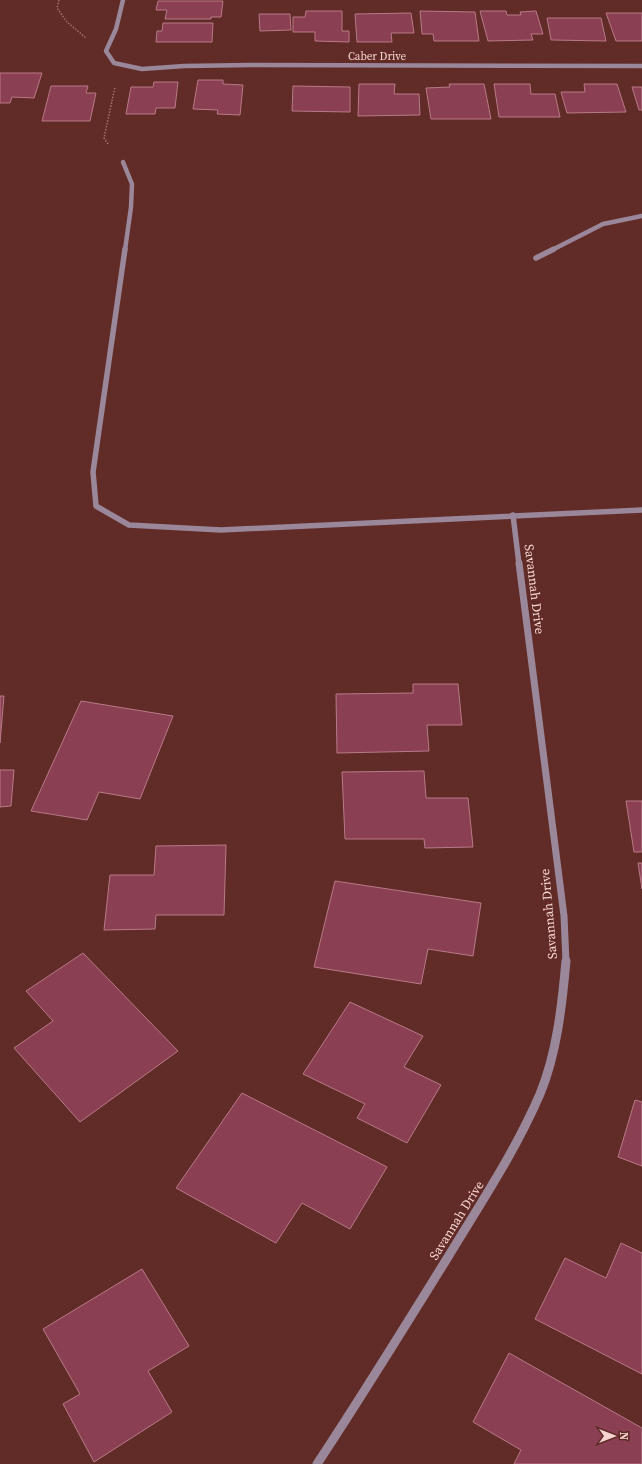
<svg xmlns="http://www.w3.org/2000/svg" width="642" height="1464" font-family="'Source Serif 4',serif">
<rect width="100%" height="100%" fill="#612b27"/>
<g fill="#8b3f52" stroke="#b87a87">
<polygon points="158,1 223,1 221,17 211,17 211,19 165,19 167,10 156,10"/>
<polygon points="306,11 342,11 342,31 349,31 349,42 315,41 315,32 293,32 293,17 305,17"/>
<polygon points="420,11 475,12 479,41 434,41 433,34 422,34"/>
<polygon points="480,11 506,11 507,15 521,15 520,12 536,11 543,34 531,34 533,40 488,41"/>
<polygon points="411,13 414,33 391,33 392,42 357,42 355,14"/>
<polygon points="606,13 642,13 642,41 616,41"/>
<polygon points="259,14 290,14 291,30 260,31"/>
<polygon points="547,18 601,18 606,41 551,40"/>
<polygon points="163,23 213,23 212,42 156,42 157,31 162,31"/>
<polygon points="0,73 42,73 34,98 12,97 10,103 0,103"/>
<polygon points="198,80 223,80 223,84 243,85 240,115 217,114 218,110 193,109"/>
<polygon points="154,82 178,82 175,108 156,108 155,114 126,114 131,87 153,87"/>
<polygon points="359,84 395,84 394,94 419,94 420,115 358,116"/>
<polygon points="449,84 484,84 491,119 431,119 426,88 450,87"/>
<polygon points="494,84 530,84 531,94 555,94 560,117 499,117"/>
<polygon points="584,84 617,84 626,112 567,113 561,92 585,92"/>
<polygon points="51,86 88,86 86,93 96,93 90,121 42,121"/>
<polygon points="293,86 350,87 350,112 292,111"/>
<polygon points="632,87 642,87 642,110 639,110"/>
<polygon points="413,684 458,684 462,725 427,725 429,751 337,753 336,694 413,693"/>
<polygon points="0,696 4,696 0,743"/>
<polygon points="81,701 173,716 140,799 99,792 87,820 31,811"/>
<polygon points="0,770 14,770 11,806 0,807"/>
<polygon points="424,771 426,798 468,798 473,847 425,848 424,839 345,839 342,772"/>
<polygon points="626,801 642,801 642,852 634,852"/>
<polygon points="226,845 224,915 156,915 155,929 104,930 110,875 154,875 156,846"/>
<polygon points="638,863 642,863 642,889"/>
<polygon points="335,881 481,903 473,956 428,949 421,984 314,967"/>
<polygon points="83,953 178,1051 80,1122 14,1048 53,1021 26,991"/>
<polygon points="350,1002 423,1036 404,1067 441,1085 407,1143 357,1118 365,1104 303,1074"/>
<polygon points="242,1093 387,1167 350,1229 302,1203 276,1243 176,1188"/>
<polygon points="635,1100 642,1102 642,1166 618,1157"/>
<polygon points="621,1243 642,1253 642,1374 535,1319 565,1258 606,1278"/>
<polygon points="142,1269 189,1346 148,1371 172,1412 94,1462 63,1404 80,1394 43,1329"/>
<polygon points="509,1353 642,1428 642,1464 514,1464 521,1450 473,1422"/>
</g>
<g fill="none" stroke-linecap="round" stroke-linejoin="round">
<g stroke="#a0726e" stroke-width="1.5" stroke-dasharray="1.5 1.5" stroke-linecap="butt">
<polyline points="59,0 57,8 67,22 86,38"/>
<polyline points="108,144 104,138 115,87"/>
</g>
<g stroke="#9a879a" stroke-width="4.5">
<polyline points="123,0 116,29 106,51 114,63 142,69 184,66 251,65 642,66"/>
<polyline points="123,162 132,184 131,207 125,250"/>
<polyline points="552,250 603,224 642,216"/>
</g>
<g stroke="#9a879a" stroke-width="5.5">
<polyline points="125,249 93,472 96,506 129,525 221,530 642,510"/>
<polyline points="536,258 554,249"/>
<polyline points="513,515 519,564"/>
</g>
<polyline stroke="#9a879a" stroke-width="7" points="519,563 564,916 566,962"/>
<path stroke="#9a879a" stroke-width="9" d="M317,1464C362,1396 405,1326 448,1257C480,1204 515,1152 540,1094C557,1053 562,1005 566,961"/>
</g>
<g text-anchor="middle" stroke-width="4" stroke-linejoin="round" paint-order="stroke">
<g font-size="11" fill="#f6d4d0" stroke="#612b27">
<text x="377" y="60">Caber Drive</text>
</g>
<g font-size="13" fill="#f6d4d0" stroke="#612b27">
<text transform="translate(535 589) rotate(83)" y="5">Savannah Drive</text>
<text transform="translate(548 914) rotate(-95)" y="5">Savannah Drive</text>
<text transform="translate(456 1220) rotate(-58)" y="5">Savannah Drive</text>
</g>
</g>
<g transform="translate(614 1436) rotate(90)" stroke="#612b27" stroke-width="3" paint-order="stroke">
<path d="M0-3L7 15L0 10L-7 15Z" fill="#f6d4d0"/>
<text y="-6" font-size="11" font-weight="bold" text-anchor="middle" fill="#f6d4d0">N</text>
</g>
</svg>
